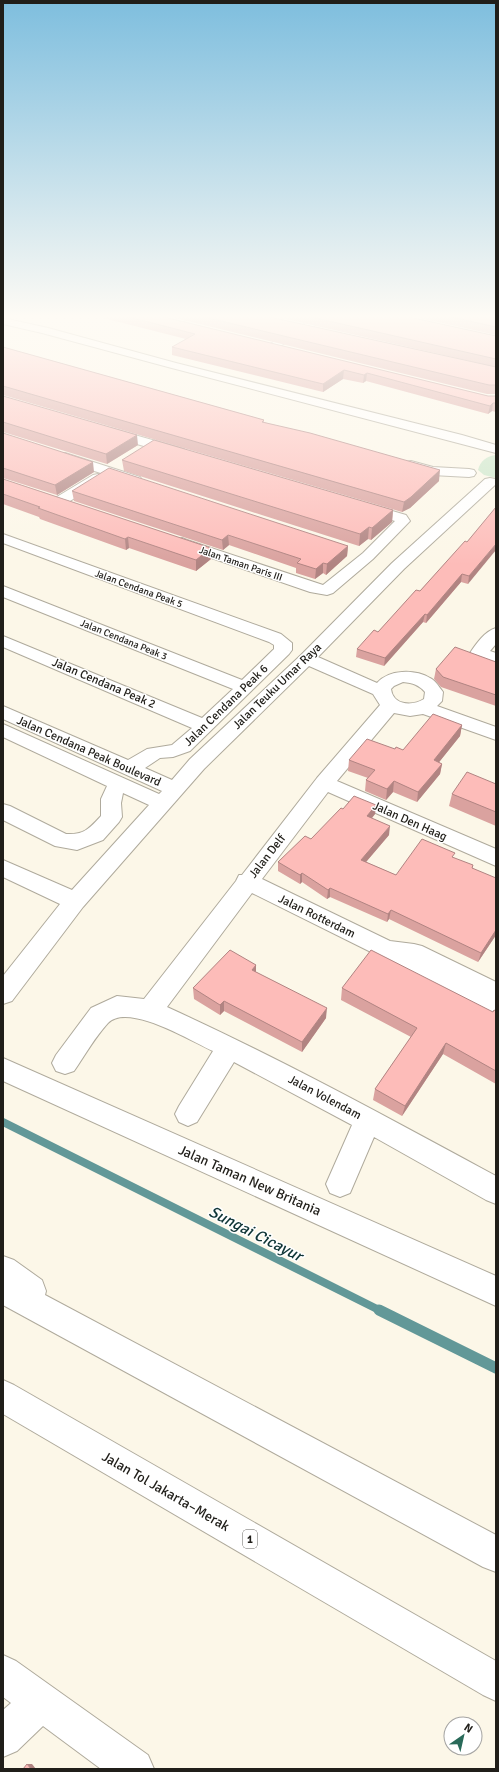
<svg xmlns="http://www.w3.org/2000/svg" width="499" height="1772" font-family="Signika,sans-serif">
<rect width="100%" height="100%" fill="#fcf7e8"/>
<path fill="#cae6c9" d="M496,455V478L484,475L478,470C480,461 487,456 496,455Z"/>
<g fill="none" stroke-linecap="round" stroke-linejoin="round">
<polyline stroke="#629898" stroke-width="8" points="3,1122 381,1311"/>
<polyline stroke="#629898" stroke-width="11" points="379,1310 496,1368"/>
<g stroke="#afaa9c" stroke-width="2">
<g id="minor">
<polygon points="176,317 190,317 177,325 169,325 168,323"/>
<polygon points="316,317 329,317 275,349 267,349 265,347"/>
<polygon points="3,318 48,328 176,363 462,435 496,445 496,453 168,367 42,333 3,324"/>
<polygon points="110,428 184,449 186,452 184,455 179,456 105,435 104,432 105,429"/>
<polygon points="65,453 140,477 142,480 140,483 135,484 60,460 58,457 60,454"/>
<polygon points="411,461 433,467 469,469 474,470 476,473 474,476 469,477 432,475 406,468 404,465 406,462"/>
<polygon points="98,474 103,475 105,478 103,481 65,504 60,505 55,504 53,501 55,498 93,475"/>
<path d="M490,478L495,479V485L404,569L318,657L377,683C389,669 415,669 430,678C436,681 439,687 443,692L442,701L437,706L496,727V740L423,714L410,716L394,713L337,781L496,849V866L328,792L262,879L390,941L414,944L422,946L496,982V1021L399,974L379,956L252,893L167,1007C279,1058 387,1117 496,1176V1204L486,1200L374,1137L350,1193L340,1197L330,1193L326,1184L352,1125L234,1062L197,1122L188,1126L179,1122L175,1114L179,1106L213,1051C191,1041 128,1002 108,1023C95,1037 85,1055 74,1071L65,1074L56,1071L52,1063L56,1055L91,1008L117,996L144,999L236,881L239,875H242L317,778L380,705L373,694L309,666L204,769L83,907L12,1001L3,1004V976L60,904L3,877V860L72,890L149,805L123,793L121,803L122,817L119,822L103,840L77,850L55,846L3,820V804L10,806L66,834C84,835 89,829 101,816V799L107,786L3,737V724L159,794L162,791L3,719V706L128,760L147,749L172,745L192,728L3,647V636L202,718L233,689L3,597V586L242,680L274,649V645L269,642L3,543V534L281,634L292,643V650L289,654L190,751L173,757L160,758L145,768L172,780L190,759L301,655L392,563L485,479ZM403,682C413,683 419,685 425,692L424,699C413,706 393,706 391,689L394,686Z"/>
<polygon points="365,503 406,515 410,521 373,559 333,593 327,595 310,592 177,546 174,543 177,540 182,538 187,540 323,585 363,553 395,521 360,510 358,507 360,504"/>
<path d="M496,628V644L490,651L496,653V664L473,657L470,653C476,644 485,631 496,628Z"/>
<polygon points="3,1058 496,1276 496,1306 3,1081"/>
<polygon points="3,1655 16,1661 148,1755 154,1769 101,1769 43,1726 17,1751 3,1757 3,1710 11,1703 3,1697"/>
</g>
</g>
<g stroke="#afaa9c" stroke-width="2">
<g id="highway">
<polygon points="3,1256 14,1260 42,1280 46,1291 45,1295 496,1535 496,1572 483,1567 3,1305"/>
<polygon points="3,1380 14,1385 496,1661 496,1701 483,1695 3,1414"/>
</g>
</g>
<use href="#minor" fill="#fff" fill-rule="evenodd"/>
<use href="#highway" fill="#fff" fill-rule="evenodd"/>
</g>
<g fill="#daa29f">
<polygon points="106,317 164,317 488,396 496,396 496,412 492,411 488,414 366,381 363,383 343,379 323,392 172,355 172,347 186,339 107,319"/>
<polygon points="171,317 270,317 474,362 277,317 409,317 496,336 496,394 487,394"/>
<polygon points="415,317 496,317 496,335"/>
<polygon points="3,347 264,420 264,422 439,481 410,508 402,512 3,395"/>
<polygon points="3,396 138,445 107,464 3,432"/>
<polygon points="3,433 94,472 57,495 3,478"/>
<polygon points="122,460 393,510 392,522 371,540 368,539 359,546 124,471"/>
<polygon points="3,479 211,548 211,559 196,571 129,548 126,550 40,519 39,517 3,504"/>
<polygon points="72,491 348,546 347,556 326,575 323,573 315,579 296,573 296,568 229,545 223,550 74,501"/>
<polygon points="496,507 468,584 461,582 426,623 423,622 384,666 356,657 357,649 378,632 420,591 467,542"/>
<polygon points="496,662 496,706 441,687 434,679 436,669"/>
<polygon points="462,725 460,736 439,762 442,764 440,774 417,802 393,792 386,800 365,791 366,780 368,778 348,771 349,760 395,749 403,750"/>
<polygon points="496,784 496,826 449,806 452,794"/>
<polygon points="376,805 375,814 372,818 389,835 366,862 396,875 454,858 473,868 496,935 478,962 389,919 387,922 330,897 327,899 302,882 300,884 278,871 278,862 311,839 343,809"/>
<polygon points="256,965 256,972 326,1018 302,1052 224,1011 220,1015 194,999 193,988"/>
<polygon points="342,988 493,1012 496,1011 496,1084 443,1054 402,1116 373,1100 375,1089 411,1037 341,1000"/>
</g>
<g fill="#b18482">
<polygon points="344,370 343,379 323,392 323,384"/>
<polygon points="367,373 366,381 363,383 364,375"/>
<polygon points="493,403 492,411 488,414 490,406"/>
<polygon points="137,435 138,445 107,464 106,454"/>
<polygon points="93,462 94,472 57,495 55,485"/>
<polygon points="440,470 439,481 410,508 402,512 404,502"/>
<polygon points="393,510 392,522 371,540 372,528"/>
<polygon points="369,527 368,539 359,546 360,534"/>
<polygon points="228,535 229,545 223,550 222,540"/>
<polygon points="128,537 129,548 126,550 125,539"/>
<polygon points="496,544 496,550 468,584 469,576"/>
<polygon points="348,546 347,556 326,575 327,564"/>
<polygon points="211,548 211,559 196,571 196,560"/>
<polygon points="323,563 323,573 315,579 316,569"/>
<polygon points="462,574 461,582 426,623 427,615"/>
<polygon points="425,614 423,622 384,666 385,658"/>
<polygon points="462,725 460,736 432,771 434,760"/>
<polygon points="442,764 440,774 417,802 418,792"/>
<polygon points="394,781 393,792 386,800 387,789"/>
<polygon points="376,805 375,814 366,825 367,816"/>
<polygon points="390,826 389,835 360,869 361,860"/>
<polygon points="302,873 302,882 300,884 300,875"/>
<polygon points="330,888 330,897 327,899 328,890"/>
<polygon points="391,910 389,919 387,922 388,914"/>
<polygon points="496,930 496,935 478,962 481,953"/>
<polygon points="256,965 256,975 252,970"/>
<polygon points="224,1001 224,1011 220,1015 220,1005"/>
<polygon points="327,1008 326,1018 302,1052 302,1042"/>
<polygon points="446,1043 443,1054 402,1116 405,1106"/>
<polygon points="27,1764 32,1764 36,1769 31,1769"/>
</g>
<g fill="#fdbcb9" stroke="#b18482">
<polygon points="129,317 164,317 488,396 496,396 496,403 493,403 490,406 367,373 364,375 344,370 323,384 172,347 195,334"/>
<polygon points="204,317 270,317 496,367 496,385 489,385"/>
<polygon points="311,317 409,317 496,336 496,359"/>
<polygon points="451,317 496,317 496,327"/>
<polygon points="3,347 264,420 262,422 310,433 440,470 411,497 404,502 3,386"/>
<polygon points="3,396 137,435 106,454 3,422"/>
<polygon points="3,433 93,462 55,485 3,468"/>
<polygon points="154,440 393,510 372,528 369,527 360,534 122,460"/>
<polygon points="109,468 348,546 327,564 323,563 316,569 297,563 301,559 228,535 222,540 72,491"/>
<polygon points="3,479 211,548 196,560 128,537 125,539 38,508 40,507 3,494"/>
<polygon points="496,507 496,544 469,576 462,574 427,615 425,614 385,658 357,649 374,630 378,632 416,590 420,591 465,541 467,542"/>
<polygon points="455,647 496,662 496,695 443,677 436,669"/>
<polygon points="433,714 462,725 434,760 442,764 418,792 394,781 387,789 366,780 375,770 349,760 367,739 395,749 396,747 403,750"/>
<polygon points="467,772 496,784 496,812 452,794"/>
<polygon points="354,796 376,805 367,816 390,826 361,860 396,875 422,839 455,853 452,857 473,865 472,868 496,878 496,930 481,953 391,910 388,914 330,888 328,890 302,873 300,875 278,862 305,836 311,839 341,808 343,809"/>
<polygon points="230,950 256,965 252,970 327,1008 302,1042 224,1001 220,1005 193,988"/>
<polygon points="371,950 493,1012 494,1010 496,1011 496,1071 446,1043 405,1106 375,1089 417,1028 342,988"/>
<polygon points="27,1764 31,1769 23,1769"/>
</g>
<linearGradient id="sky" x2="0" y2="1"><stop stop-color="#7ebede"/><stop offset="0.56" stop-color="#fefbf5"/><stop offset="1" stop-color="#fefbf5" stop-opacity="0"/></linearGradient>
<rect width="499" height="565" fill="url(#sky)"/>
<g text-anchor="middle" stroke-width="3" stroke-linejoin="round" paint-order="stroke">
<g font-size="10" fill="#201e19" stroke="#fff">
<text transform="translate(241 563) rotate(19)" y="4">Jalan Taman Paris III</text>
<text transform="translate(139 588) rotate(20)" y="4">Jalan Cendana Peak 5</text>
<text transform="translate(124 639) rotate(22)" y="4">Jalan Cendana Peak 3</text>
</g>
<rect fill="#fff" stroke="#63625e" stroke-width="1" x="243" y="1530" width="14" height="18" rx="3"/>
<g font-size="11" font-weight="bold" fill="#201e19">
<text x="250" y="1543">1</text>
</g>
<g font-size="12" fill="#201e19" stroke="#fff">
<text transform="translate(104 683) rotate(23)" y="4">Jalan Cendana Peak 2</text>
<text transform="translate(277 686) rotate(-44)" y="4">Jalan Teuku Umar Raya</text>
<text transform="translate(226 705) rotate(-44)" y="4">Jalan Cendana Peak 6</text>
<text transform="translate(89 751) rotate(24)" y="4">Jalan Cendana Peak Boulevard</text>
<text transform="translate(410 821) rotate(24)" y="4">Jalan Den Haag</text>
<text transform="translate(267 856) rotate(-52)" y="4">Jalan Delf</text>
<text transform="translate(317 916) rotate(26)" y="4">Jalan Rotterdam</text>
<text transform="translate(325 1097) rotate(28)" y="4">Jalan Volendam</text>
</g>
<g font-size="14" fill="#201e19" stroke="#fff">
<text transform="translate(250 1180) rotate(24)" y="5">Jalan Taman New Britania</text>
<text transform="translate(166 1491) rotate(30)" y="5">Jalan Tol Jakarta–Merak</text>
</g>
<g font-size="16" font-style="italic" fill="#0f3536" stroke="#fff">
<text transform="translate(256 1233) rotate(27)" y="6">Sungai Cicayur</text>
</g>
</g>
<rect width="499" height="1772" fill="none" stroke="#201e19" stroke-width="8"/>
<g transform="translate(463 1736) rotate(34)"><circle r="19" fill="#ffffff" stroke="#a6a5a3"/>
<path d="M0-3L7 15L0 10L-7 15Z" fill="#296a59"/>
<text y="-6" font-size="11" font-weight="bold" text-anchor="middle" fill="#201e19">N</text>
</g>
</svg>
